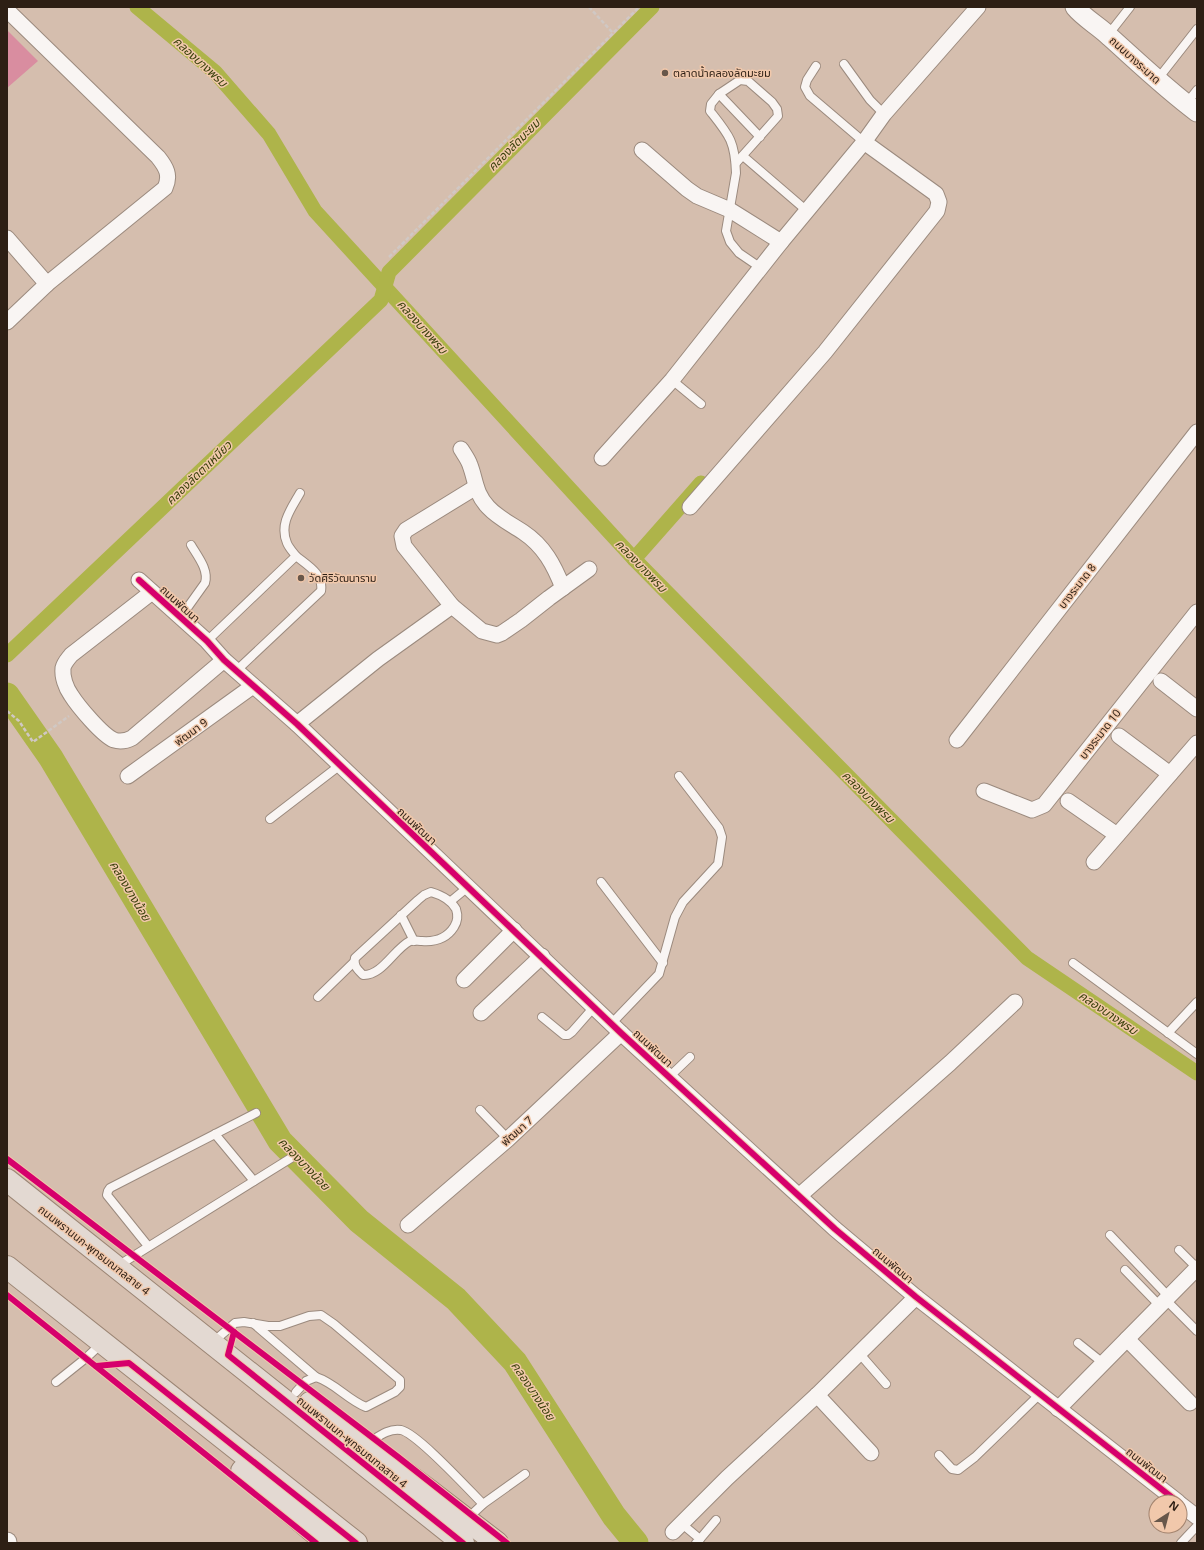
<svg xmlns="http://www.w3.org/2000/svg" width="1204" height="1550" font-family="'Noto Sans','Noto Sans Thai',sans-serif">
<rect width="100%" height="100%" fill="#d5beae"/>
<polygon fill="#d98da0" points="7,30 38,61 7,88"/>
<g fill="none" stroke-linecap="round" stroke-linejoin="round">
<g stroke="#aeb44a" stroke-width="15">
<polyline points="137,7 215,72 269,134 315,211 634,559 1027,958 1197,1073"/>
<polyline points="634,559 701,483"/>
<polyline points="7,655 381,300 389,272 652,7"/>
</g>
<polyline stroke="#aeb44a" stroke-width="25" points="7,695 51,758 280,1141 359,1221 456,1299 515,1362 614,1516 636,1543"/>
<g stroke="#9b8a7e" stroke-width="10">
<g id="service">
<polyline points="1108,35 1130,7"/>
<polyline points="844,64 870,100 884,114"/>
<polyline points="816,66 807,80 805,87 810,96 864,142"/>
<polyline points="1157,80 1197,29"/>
<path d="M719,94L711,104L710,111C729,135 735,141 736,173L726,231L730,242L739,253L761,268"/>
<polyline points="1186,104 1197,90"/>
<polyline points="743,156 807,211"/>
<polyline points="736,163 778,116 777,109 772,102 748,81 740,80 719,94 760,137"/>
<polyline points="672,380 701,404"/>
<path d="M296,556C293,552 289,548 287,543C279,524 291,509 300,493"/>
<path d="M180,618L205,583C209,570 198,557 191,545"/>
<path d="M207,641L296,556C307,565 324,574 321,591L236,671"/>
<polyline points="270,819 339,766"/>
<polyline points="601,882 663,963"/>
<path d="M431,892C441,895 451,900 456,909C458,915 458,921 454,927C447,938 435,942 422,941C418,941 414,940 410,941C394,949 382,976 363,975C358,970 353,966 355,958L418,900L424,895Z"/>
<polyline points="451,901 468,887"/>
<polyline points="401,915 414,941"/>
<polyline points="1073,963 1197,1054"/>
<polyline points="318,997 354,962"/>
<polyline points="542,1017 564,1035 568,1035 572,1032 594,1007"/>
<polyline points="612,1023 659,974 675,917 683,902 718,864 722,837 719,828 679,776"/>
<polyline points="1168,1033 1197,1002"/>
<polyline points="669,1077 690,1057"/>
<polyline points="480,1110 508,1139"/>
<polyline points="215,1134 254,1181"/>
<polyline points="1110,1235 1169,1297"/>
<polyline points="148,1246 107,1195 108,1191 110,1188 256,1113"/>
<polyline points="1179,1250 1197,1268"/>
<polyline points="116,1267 291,1158"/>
<polyline points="1125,1270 1160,1306"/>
<polyline points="1166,1300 1197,1331"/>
<polyline points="253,1323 316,1377"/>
<path d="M213,1342L235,1323L244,1322L268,1326H280L309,1316L321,1315L334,1324L400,1380V1387L395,1392L366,1407C348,1400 335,1383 316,1377L306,1381L296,1392"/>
<polyline points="1078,1343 1103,1363"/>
<polyline points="859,1353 886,1384"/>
<polyline points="56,1382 86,1358 101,1344"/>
<path d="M368,1443C378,1437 388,1428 401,1430C418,1434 468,1489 483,1504"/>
<polyline points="939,1455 952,1469 958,1470 975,1457 1039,1395"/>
<polyline points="468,1518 483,1504 525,1474"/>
<polyline points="682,1524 700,1539 696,1543"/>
<polyline points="700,1539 716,1520"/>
<polyline points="1181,1543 1197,1526"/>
</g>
</g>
<g stroke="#9b8a7e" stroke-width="17">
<g id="minor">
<path d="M7,10L158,157C166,167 171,175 165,188L47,284L7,322"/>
<polyline points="642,150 687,189 697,196 730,210 781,242"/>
<polyline points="7,238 47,284"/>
<path d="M461,449C464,454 468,459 470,465C476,481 475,493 488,507C498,518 511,524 523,532C544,546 554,565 563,588"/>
<polyline points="602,458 672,380 781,242 864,142 884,114 978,7"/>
<polyline points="690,507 825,352 937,211 939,202 936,194 864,142"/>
<polyline points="139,580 207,641 224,660 297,724 621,1033 835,1229 916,1297 1178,1502"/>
<path d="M152,592L71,655C68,659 64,663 63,668C62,677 66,688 71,695C78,706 102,735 114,740C120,742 126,741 132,738L224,660"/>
<polyline points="452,606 404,546 402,536 406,530 476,487"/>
<polyline points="1161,681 1197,709"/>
<polyline points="297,724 378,659 452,606 482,631 497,635 502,633 521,620 549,598 589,569"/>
<polyline points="1119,736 1170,774"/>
<polyline points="957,740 1197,432"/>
<polyline points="128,776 253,686"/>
<polyline points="984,791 1032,810 1044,805 1197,612"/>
<polyline points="1068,801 1117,835"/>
<polyline points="1094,862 1197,743"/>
<polyline points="464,980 514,930"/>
<polyline points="481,1013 542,956"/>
<polyline points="799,1196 950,1063 1015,1002"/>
<polyline points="408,1225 508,1139 621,1033"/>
<polyline points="1127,1339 1190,1403"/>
<polyline points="817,1395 871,1453"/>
<polyline points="1058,1409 1197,1268"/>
<polyline points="1180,1504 1197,1517"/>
<polyline points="673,1532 727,1478 817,1395 916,1297"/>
</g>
</g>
<g stroke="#9b8a7e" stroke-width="21">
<g id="tertiary">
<path d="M1075,7C1085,19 1099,26 1110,37C1139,63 1166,89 1197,112"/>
<polyline points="7,1542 7,1543"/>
</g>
</g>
<g stroke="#9b8574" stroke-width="24">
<g id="primary">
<polyline points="7,1180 463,1543"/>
<polyline points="7,1267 356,1543"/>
<polyline points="310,1403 428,1490 497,1543"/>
<polyline points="242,1471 327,1543"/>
</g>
</g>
<g stroke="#d0c8c4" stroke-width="2.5" stroke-dasharray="4 2" stroke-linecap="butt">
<polyline points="589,7 613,33"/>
<polyline points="389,257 639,7"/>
<polyline points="7,711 19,721 33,742 69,716"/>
</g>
<use href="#service" stroke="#f9f5f3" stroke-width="8"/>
<use href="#minor" stroke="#f9f5f3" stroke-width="15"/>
<use href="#tertiary" stroke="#f9f5f3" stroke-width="19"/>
<use href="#primary" stroke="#e3d9d2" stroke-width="22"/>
<g stroke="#f1c8ab" stroke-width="8">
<g id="cycleway">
<polyline points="139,580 207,641 224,660 297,724 621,1033 835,1229 916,1297 1178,1502"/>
<polyline points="7,1159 398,1457 507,1543"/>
<polyline points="7,1295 316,1543"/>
<polyline points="234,1332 228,1355 463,1543"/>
<polyline points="96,1366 129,1363 356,1543"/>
</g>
</g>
<use href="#cycleway" stroke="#d6006c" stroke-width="6"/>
</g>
<g fill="#68574a" stroke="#f1c8ab" stroke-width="1.5">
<circle cx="665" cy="73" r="4"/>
<circle cx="301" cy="578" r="4"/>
</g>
<g text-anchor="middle" stroke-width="3" stroke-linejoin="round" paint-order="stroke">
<g font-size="11" fill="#2d1f14" stroke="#f1c8ab">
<text transform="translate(1135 60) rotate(42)" y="4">ถนนบางระมาด</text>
<text transform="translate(1077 586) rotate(-52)" y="4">บางระมาด 8</text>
<text transform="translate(180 604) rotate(42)" y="4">ถนนพัฒนา</text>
<text transform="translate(191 732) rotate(-36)" y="4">พัฒนา 9</text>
<text transform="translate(1100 734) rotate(-52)" y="4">บางระมาด 10</text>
<text transform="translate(417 826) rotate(43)" y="4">ถนนพัฒนา</text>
<text transform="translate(653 1048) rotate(43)" y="4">ถนนพัฒนา</text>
<text transform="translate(517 1131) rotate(-42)" y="4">พัฒนา 7</text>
<text transform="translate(94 1250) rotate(38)" y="4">ถนนพรานนก-พุทธมณฑลสาย 4</text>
<text transform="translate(893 1265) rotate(40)" y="4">ถนนพัฒนา</text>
<text transform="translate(352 1442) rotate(39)" y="4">ถนนพรานนก-พุทธมณฑลสาย 4</text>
<text transform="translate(1147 1465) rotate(38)" y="4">ถนนพัฒนา</text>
</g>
<g font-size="11" fill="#2d1f14" stroke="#f1c8ab" text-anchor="start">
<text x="673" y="77">ตลาดน้ำคลองลัดมะยม</text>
<text x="309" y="582">วัดศิริวัฒนาราม</text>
</g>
<g font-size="12" font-style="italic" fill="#39400a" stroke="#f1c8ab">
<text transform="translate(200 62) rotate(42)" y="4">คลองบางพรม</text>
<text transform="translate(514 145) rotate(-45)" y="4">คลองลัดมะยม</text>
<text transform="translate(422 327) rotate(48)" y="4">คลองบางพรม</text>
<text transform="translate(199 473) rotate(-44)" y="4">คลองลัดตาเหนียว</text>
<text transform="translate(641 566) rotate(46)" y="4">คลองบางพรม</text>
<text transform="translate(868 797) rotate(45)" y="4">คลองบางพรม</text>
<text transform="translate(130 891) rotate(59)" y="4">คลองบางน้อย</text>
<text transform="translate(1108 1013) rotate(34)" y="4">คลองบางพรม</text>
<text transform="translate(304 1164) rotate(46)" y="4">คลองบางน้อย</text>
<text transform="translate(533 1391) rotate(56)" y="4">คลองบางน้อย</text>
</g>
</g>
<rect width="1204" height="1550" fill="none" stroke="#2d1f14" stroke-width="16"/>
<g transform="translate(1168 1514) rotate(36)"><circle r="19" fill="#f1c8ab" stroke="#a3846f"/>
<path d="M0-3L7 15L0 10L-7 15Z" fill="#68574a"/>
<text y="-6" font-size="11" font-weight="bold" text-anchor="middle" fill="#2d1f14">N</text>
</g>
</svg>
